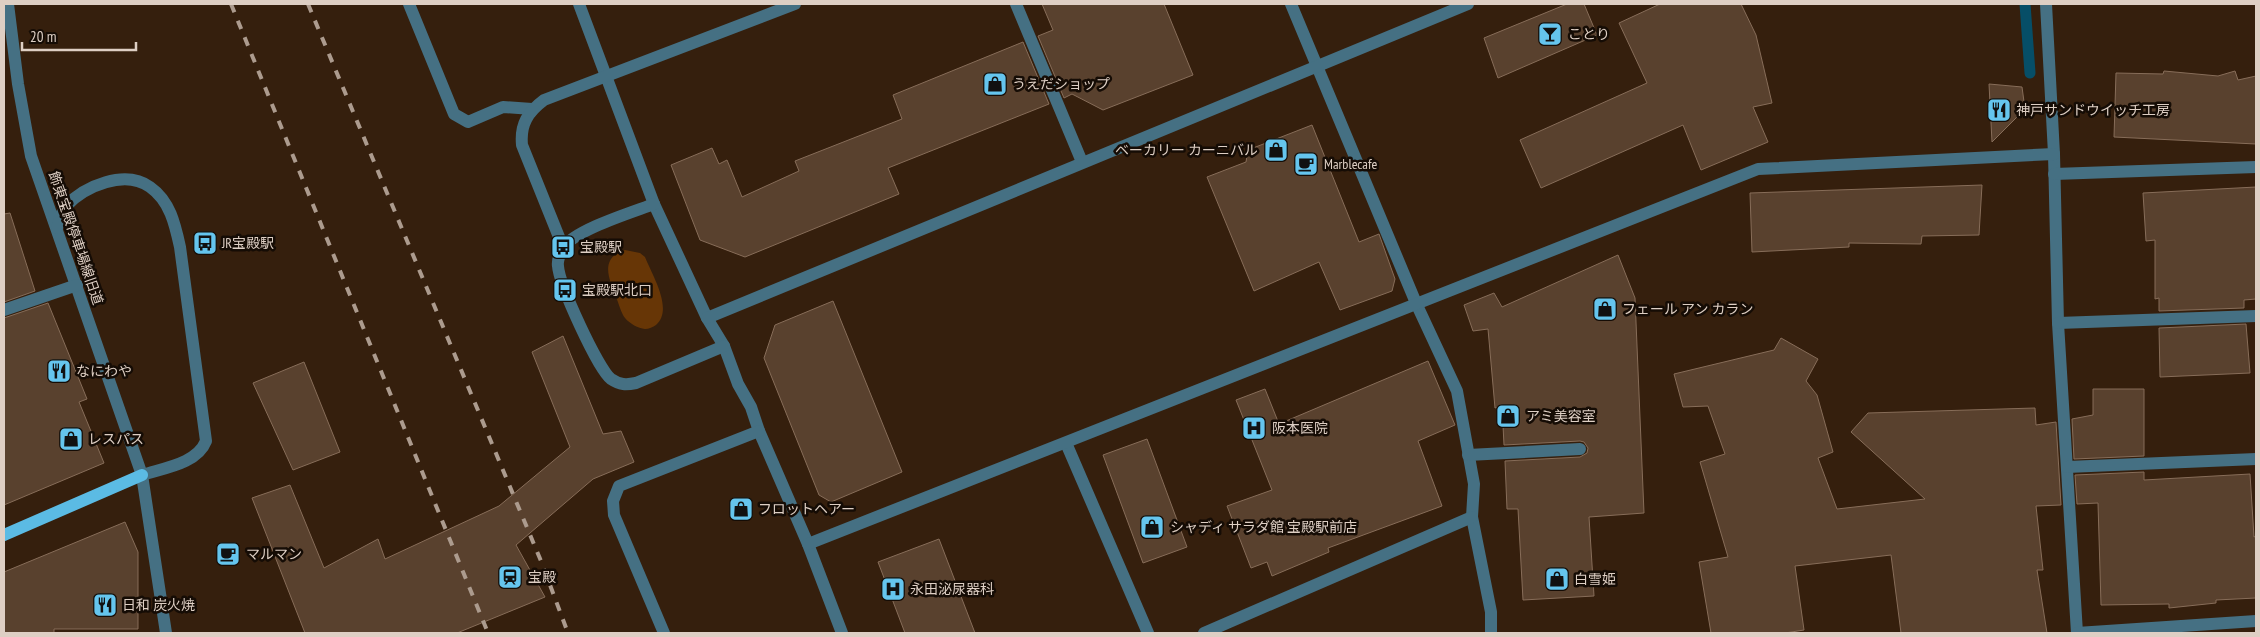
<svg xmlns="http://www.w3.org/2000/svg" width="2260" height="637" font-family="'PT Sans Narrow','Noto Sans JP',sans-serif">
<rect width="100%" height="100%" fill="#351f0d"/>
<path fill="#673606" d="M625,250L640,253L645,257C652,275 674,309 656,325C653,327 649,329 645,329C638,328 630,324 625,318C621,313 619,304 616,297C609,279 599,258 625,250Z"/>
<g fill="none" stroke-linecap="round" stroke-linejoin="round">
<polyline stroke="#064e67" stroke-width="11" points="2025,4 2030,73"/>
</g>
<g fill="#59412e" stroke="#876d59">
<polygon points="1042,4 1164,4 1193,75 1103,110 1072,94 1064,98 1038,36 1053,30"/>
<polygon points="1567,4 1584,4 1597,35 1498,78 1484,38"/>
<polygon points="1660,4 1741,4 1756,35 1772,103 1753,107 1768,142 1701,170 1683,125 1541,188 1520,140 1647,83 1619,23"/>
<polygon points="1023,42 1049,104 888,168 899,194 745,257 700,240 671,165 712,148 719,164 727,160 742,197 799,171 795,161 902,119 893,95"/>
<polygon points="2164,71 2218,76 2235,71 2238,80 2256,76 2256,144 2114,137 2116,73 2163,74"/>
<polygon points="1989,84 2022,87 2025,109 1992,142"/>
<polygon points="1312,125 1359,242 1379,234 1395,279 1392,291 1340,310 1319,262 1254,291 1207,177 1246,162 1248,150"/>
<polygon points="1982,185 1979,235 1922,236 1921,244 1849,243 1849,247 1752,252 1750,193"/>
<polygon points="2256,187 2256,299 2244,300 2244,308 2159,311 2159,298 2155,299 2155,240 2146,241 2143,193"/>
<polygon points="10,213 35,291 4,302 4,214"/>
<polygon points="1618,255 1635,298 1644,513 1589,517 1594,596 1523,600 1518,509 1507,509 1505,461 1580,457 1587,453 1588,448 1584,442 1580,441 1504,445 1502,406 1495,408 1488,329 1473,331 1464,305 1494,293 1502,307"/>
<polygon points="833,301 902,472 831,502 819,495 764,358 775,325"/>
<polygon points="48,303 87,399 79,402 104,463 4,505 4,318"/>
<polygon points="2246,324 2250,373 2160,377 2159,328"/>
<polygon points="563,336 603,434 621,431 634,462 593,479 516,545 545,597 457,633 305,633 252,498 290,485 324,568 378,539 385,559 499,506 570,447 532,352"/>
<polygon points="1781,338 1818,359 1806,381 1817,395 1833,452 1818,458 1837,509 1925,499 1851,432 1868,413 2035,408 2036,425 2056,422 2061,505 2036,506 2043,570 2037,570 2047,633 1901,633 1891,555 1795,566 1804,630 1785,633 1711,633 1699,562 1728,557 1700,462 1725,454 1708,406 1683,407 1674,374 1774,350"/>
<polygon points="1428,361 1455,425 1418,441 1442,506 1328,548 1329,552 1272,576 1267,562 1251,568 1227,506 1272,490 1236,400 1265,389 1279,424"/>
<polygon points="304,362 340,452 293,470 253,383"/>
<polygon points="2093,389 2144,389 2144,456 2074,459 2072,419 2093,415"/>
<polygon points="1147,439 1187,547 1143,563 1103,455"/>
<polygon points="2144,472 2144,480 2250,474 2254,537 2256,536 2256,598 2216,600 2216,603 2169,608 2169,604 2101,605 2098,503 2077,504 2075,475"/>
<polygon points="125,522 138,552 138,629 54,629 54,633 4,633 4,572"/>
<polygon points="939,539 975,633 905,633 878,562"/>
</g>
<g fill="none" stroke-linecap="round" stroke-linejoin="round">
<g stroke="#457083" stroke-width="12">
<polyline points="8,4 18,84 31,156 142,475 166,633"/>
<polyline points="409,4 454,114 468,122 503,107 532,109"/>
<polyline points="579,4 654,204 707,318 724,346 738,384 751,407 759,431 808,544 842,633"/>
<polyline points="1016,4 1082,162"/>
<polyline points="1291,4 1416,303 1457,391 1474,484 1472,517 1491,612 1491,633"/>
<polyline points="2046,4 2054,154 2058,323 2077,633"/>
<polyline points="2054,174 2256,167"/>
<path d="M654,204C633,212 574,230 563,248C560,254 557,260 558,266C559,284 598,369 611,379C620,385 626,385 636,383L724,346"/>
<path d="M57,228C59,221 61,212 66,206C85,186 125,169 150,187C170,201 175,224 180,247L206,441C197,464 163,468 142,475"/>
<path d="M563,247L522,145C520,124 528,112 544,100L795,4"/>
<polyline points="4,310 77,285"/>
<polyline points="707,318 1468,4"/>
<polyline points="2058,323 2256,316"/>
<polyline points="1066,443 1148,633"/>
<polyline points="1468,455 1580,449"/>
<polyline points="2067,467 2256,459"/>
<polyline points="808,544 1758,169 2054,154"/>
<polyline points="664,633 614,515 613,501 619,486 759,431"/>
<polyline points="1204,633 1472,517"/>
<polyline points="2077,633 2256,621"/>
</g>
<polyline stroke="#5bbbe4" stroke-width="12" points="4,535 142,475"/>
<g stroke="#ac9b8e" stroke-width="4" stroke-dasharray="9 9" stroke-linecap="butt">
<polyline points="231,4 488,633"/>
<polyline points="308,4 541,561 568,633"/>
</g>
</g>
<defs>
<g id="bar-square" transform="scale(1.25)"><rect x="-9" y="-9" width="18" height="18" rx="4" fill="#65c5ee" stroke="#150c05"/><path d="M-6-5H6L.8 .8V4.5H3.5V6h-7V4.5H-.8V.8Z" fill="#111"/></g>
<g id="shop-square" transform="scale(1.25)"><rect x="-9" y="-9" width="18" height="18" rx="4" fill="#65c5ee" stroke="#150c05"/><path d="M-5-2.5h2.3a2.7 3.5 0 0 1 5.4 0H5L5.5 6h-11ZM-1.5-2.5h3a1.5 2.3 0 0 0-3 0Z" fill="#111"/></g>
<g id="restaurant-square" transform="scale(1.25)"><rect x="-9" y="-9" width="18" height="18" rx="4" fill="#65c5ee" stroke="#150c05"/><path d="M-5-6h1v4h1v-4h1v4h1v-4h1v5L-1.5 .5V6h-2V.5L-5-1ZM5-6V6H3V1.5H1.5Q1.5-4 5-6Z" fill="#111"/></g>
<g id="cafe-square" transform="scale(1.25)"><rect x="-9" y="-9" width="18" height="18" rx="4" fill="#65c5ee" stroke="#150c05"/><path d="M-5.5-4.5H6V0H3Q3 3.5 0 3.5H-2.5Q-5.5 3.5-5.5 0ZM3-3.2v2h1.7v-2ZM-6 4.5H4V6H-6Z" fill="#111"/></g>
<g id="bus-square" transform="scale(1.25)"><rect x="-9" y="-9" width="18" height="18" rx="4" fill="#65c5ee" stroke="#150c05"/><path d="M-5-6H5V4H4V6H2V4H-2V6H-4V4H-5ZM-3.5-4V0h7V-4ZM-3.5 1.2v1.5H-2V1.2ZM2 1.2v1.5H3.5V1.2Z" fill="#111"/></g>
<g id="hospital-square" transform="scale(1.25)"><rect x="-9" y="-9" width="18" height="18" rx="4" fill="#65c5ee" stroke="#150c05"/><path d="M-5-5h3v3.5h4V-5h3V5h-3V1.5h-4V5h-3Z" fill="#111"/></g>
<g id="station-square" transform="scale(1.25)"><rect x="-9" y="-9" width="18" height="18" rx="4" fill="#65c5ee" stroke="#150c05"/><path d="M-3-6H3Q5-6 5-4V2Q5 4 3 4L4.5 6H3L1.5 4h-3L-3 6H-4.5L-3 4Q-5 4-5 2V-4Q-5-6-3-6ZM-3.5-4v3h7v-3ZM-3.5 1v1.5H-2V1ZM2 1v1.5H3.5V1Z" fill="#111"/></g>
</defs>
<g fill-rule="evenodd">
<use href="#bar-square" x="1550" y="34"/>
<use href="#shop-square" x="995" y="84"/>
<use href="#restaurant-square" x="1999" y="110"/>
<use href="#shop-square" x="1276" y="150"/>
<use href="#cafe-square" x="1306" y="164"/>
<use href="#bus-square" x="205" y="243"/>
<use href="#bus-square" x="563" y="247"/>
<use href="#bus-square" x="565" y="290"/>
<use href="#shop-square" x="1605" y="309"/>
<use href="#restaurant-square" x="59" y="371"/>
<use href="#shop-square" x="1508" y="416"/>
<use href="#hospital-square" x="1254" y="428"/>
<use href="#shop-square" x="71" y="439"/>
<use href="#shop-square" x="741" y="509"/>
<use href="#shop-square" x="1152" y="527"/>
<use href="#cafe-square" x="228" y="554"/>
<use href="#station-square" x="510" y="577"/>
<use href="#shop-square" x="1557" y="579"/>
<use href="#hospital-square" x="893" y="589"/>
<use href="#restaurant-square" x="105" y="605"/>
</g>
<g text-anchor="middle" stroke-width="5" stroke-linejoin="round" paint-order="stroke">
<g font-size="14" fill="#decfc4" stroke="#150c05" text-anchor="start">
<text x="1568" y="39">ことり</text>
<text x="1012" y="89">うえだショップ</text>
<text x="2016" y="115">神戸サンドウイッチ工房</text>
<text x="1258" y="155" text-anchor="end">ベーカリー カーニバル</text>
<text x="1324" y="169">Marblecafe</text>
<text x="222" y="248">JR宝殿駅</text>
<text x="580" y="252">宝殿駅</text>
<text x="582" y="295">宝殿駅北口</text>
<text x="1622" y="314">フェール アン カラン</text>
<text x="76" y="376">なにわや</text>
<text x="1526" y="421">アミ美容室</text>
<text x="1272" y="433">阪本医院</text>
<text x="88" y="444">レスパス</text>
<text x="758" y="514">フロットヘアー</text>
<text x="1170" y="532">シャディ サラダ館 宝殿駅前店</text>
<text x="246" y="559">マルマン</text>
<text x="528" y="582">宝殿</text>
<text x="1574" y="584">白雪姫</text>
<text x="910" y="594">永田泌尿器科</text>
<text x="122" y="610">日和 炭火焼</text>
</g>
<g font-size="14" fill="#decfc4" stroke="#150c05">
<text transform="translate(76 238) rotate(71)" y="5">飾東宝殿停車場線旧道</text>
</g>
</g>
<rect width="2260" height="637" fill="none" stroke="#decfc4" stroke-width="10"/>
<path d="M22 42v8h114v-8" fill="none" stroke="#decfc4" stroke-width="2.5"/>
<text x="30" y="42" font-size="15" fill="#decfc4" stroke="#150c05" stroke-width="4" paint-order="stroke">20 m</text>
</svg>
